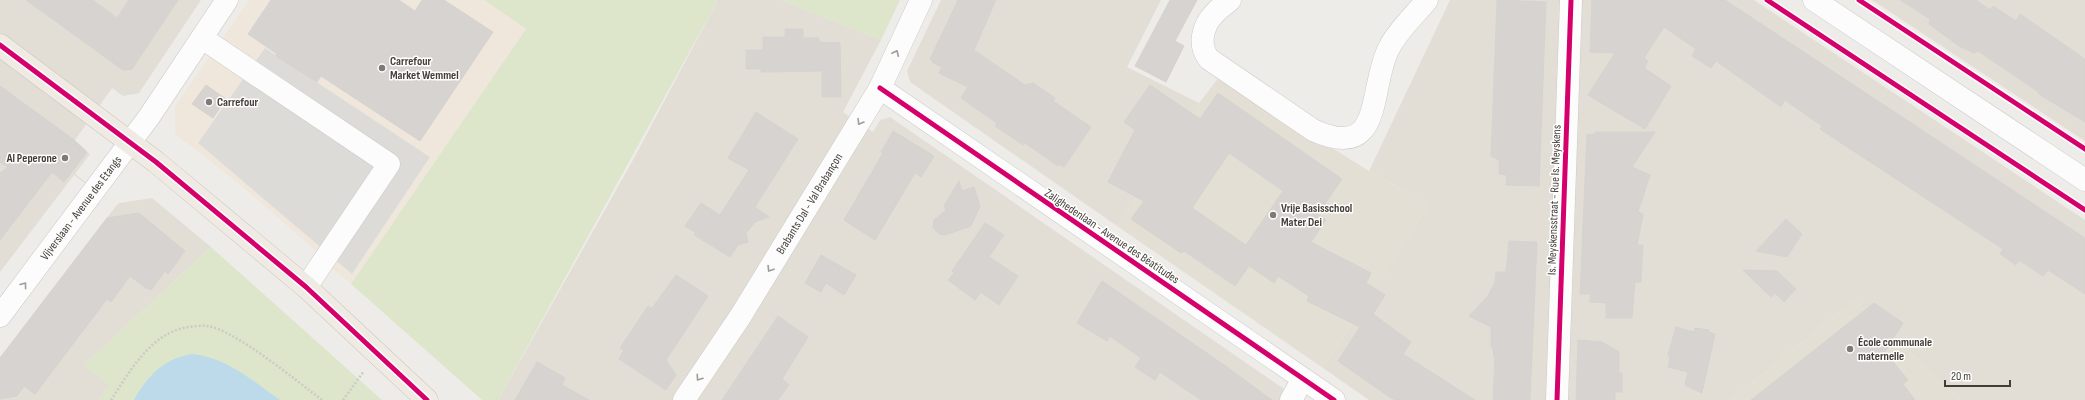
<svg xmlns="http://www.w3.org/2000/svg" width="2085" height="400" font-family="'Sofia Sans Condensed',sans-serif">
<rect width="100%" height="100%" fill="#eeece9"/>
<g fill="#e2ded6">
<polygon points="0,0 201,0 139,93 123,96 112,88 75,140 75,143 90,154 75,174 116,206 119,203 152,198 211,247 84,365 110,385 99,400 0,400 0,358 116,206 74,175 0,272"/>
<polygon points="718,0 781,0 881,40 843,112 873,132 880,120 890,117 1300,400 498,400 633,160"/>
<polygon points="941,0 1161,0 1127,67 1199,103 1117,226 910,82 907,71"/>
<polygon points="1450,0 1754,0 2085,220 2085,400 1957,400 1959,398 1854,300 1731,400 1369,400 1323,368 1429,205 1369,171"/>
<polygon points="1872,0 2085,0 2085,141"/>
</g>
<polygon fill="#f0e7dc" points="249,0 484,0 526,29 351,284 327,265 315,253 315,250 238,183 175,134 175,106"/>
<g fill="#e4dfd5">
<polygon points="1219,77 1369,171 1429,205 1323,368 1117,226 1199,103"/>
<polygon points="1854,300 1959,398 1957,400 1731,400"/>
</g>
<g fill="#dde6cb">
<polygon points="484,0 718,0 498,400 482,400 351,284 526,29"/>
<polygon points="781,0 900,0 881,40"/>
<polygon points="211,247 382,400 99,400 110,385 84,365"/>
</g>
<polygon fill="#dddbd8" points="265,48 430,157 352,274 198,143"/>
<path fill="#bcdae9" d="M192,354C226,357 253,381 280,400H134C147,376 165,358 192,354Z"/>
<g fill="#d6d3d0" stroke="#d6d3cf" fill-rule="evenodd">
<polygon points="26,0 93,0 117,18 129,0 178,0 132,69 123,70"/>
<polygon points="271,0 399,0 415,11 422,0 444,0 493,32 420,141 321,76 317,82 276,56 277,54 248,34"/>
<polygon points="958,0 996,0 974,50 1025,85 1033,83 1055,98 1053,101 1091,127 1064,167 1059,164 1058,166 1025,143 1023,145 995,126 997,123 961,98 968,87 939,73 942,67 932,62 933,61 930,59"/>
<polygon points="1170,0 1197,0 1175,41 1184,46 1166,82 1135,66"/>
<polygon points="1497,0 1546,2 1539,186 1506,185 1507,175 1499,174 1499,160 1491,156"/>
<polygon points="1592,0 1725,0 2085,238 2085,294 2048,270 2043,276 2019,260 2016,265 2000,254 2003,249 1820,129 1822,126 1785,100 1781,107 1716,61 1711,68 1692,56 1696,49 1664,27 1644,58 1648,61 1644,68 1671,86 1645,129 1588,95 1615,53 1590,52"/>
<polygon points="1900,0 1976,0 1990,10 1993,6 2016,21 2020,14 2085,59 2085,122 2040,95 2037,91 1978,51 1974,53 1959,46 1929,24 1930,19"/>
<polygon points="785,29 803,29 803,38 819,38 819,42 840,43 841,97 822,97 822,71 761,72 761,69 746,69 746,50 763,50 763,37 785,37"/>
<polygon points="206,85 226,99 213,118 192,104"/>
<path d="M1150,85L1200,119L1218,93L1342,179L1318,214L1326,220L1311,242L1371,273L1366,283L1385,295L1373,314L1411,342L1403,354L1475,400H1396L1391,398L1338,361L1360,327L1307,301L1309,296L1278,276L1274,283L1249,266L1235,286L1184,251L1181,253L1131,219L1144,201L1108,182L1135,130L1124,122ZM1229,153L1283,191L1246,245L1192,208Z"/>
<polygon points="0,86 73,139 87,152 64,182 52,172 0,240 0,173 8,167 0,162"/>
<polygon points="756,112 798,139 755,207 769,217 755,222 746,233 748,242 738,245 730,257 694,235 696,233 685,226 701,203 720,215 749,170 728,158"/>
<polygon points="893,131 934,156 921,177 915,173 875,240 844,220 883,153 881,152"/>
<polygon points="1595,132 1655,132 1632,167 1650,175 1638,212 1643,214 1637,245 1643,245 1641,282 1635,282 1632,318 1606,318 1606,303 1590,302 1590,294 1580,294 1587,134 1592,135"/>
<polygon points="959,181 962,191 974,187 980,206 971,226 945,235 939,234 933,228 934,220 946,210 944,206"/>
<polygon points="139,213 185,251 177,262 168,274 165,271 151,290 148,288 147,289 130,276 111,302 107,299 35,394 24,386 17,396 0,399 0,358 107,218"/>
<polygon points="1786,219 1802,234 1787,257 1756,251"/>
<polygon points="985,223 1004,235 989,257 1018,276 999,305 981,292 975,300 948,280 954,273 952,271"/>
<polygon points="1509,241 1537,242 1530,400 1493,400 1495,358 1494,358 1493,348 1491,348 1491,327 1469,316 1488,296 1495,282 1496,272 1506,272"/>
<polygon points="821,255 856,275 844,295 826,283 821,292 805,283"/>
<polygon points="1743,270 1777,271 1796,289 1784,302 1775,293 1771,297"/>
<polygon points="676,275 708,296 666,360 676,375 666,390 619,359 624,350 620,348 648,306 651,308 653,307"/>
<polygon points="1102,281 1227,367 1272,400 1201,400 1160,372 1155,380 1135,367 1141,358 1110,336 1107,341 1077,323"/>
<polygon points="1874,303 1903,323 1885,352 1908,380 1903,384 1915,400 1751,400"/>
<polygon points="778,316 808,337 782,379 789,385 778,400 722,400"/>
<polygon points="1676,327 1694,332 1695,328 1709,330 1709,332 1715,334 1702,393 1685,385 1688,372 1668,367 1670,358 1668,355"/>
<polygon points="1578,340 1602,342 1619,352 1619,373 1622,373 1622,392 1615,392 1615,400 1576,400"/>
<polygon points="537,362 565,378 562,385 589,400 515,400"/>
</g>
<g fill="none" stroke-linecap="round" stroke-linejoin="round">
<g stroke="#cccac6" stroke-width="23">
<g id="minor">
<path d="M1230,0C1225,5 1219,8 1215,13C1202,26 1198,45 1209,59L1313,130C1385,163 1368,88 1389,48C1398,30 1414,16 1427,0"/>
<polyline points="1814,0 2085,180"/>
<polyline points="202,38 389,164 306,287"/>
<polyline points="880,88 1334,400"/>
<path id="s1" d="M0,316L149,117L227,0"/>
<path id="s2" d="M684,400L740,317L880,88L921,0"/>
<polyline points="1291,400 1303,379"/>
<polyline points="1557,400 1571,0"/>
</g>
</g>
<g stroke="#cfc7b8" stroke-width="23">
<polyline id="major" points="0,45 156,162 306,287 427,400"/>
</g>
<g stroke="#cccac6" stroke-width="2.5" stroke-dasharray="2 2" stroke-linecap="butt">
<path d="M111,400C126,377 142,349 166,335C177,328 194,325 207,326C234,329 298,382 322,400"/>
<polyline points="343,400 364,371"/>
</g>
<use href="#minor" stroke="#fcfcfc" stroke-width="22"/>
<use href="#major" stroke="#efebe4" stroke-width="22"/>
<g stroke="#fff" stroke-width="8">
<g id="cycleway">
<polyline points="1767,0 2085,210"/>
<polyline points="1859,0 2085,149"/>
<polyline points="0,45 156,162 306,287 427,400"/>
<polyline points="880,88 1334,400"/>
<polyline points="1557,400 1571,0"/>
</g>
</g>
<use href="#cycleway" stroke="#d6006c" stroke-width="5"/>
</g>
<defs><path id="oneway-chevron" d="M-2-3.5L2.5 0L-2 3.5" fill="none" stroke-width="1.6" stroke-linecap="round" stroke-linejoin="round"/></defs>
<g stroke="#a09c99">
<use href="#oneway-chevron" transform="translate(896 53) rotate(-65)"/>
<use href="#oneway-chevron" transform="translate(860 122) rotate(121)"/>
<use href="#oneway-chevron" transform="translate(770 269) rotate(122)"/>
<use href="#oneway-chevron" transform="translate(24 285) rotate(-53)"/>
<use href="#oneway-chevron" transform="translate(699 378) rotate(124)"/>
</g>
<g fill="#7f7a75" stroke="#fff" stroke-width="1.5">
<circle cx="382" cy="68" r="4"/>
<circle cx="209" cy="102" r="4"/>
<circle cx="65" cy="158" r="4"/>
<circle cx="1273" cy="215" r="4"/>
<circle cx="1850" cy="349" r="4"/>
</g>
<g text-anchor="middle" stroke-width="3" stroke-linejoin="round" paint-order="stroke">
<g font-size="12" font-weight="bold" fill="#433d36" stroke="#fff" text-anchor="start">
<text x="390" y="65">Carrefour<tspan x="390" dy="14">Market Wemmel</tspan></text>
<text x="217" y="106">Carrefour</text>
<text x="57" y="162" text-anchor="end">Al Peperone</text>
<text x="1281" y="212">Vrije Basisschool<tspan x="1281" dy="14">Mater Dei</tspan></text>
<text x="1858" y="346">École communale<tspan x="1858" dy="14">maternelle</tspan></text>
</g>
<g font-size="12" fill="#433d36" stroke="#fff">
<text transform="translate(1554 200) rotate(-88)" y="4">Is. Meyskensstraat - Rue Is. Meyskens</text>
<text dy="4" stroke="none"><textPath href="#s2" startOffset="233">Brabants Dal - Val Brabançon</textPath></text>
<text dy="4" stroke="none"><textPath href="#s1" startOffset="135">Vijverslaan - Avenue des Etangs</textPath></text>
<text transform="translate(1112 236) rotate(34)" y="4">Zalighedenlaan - Avenue des Béatitudes</text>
</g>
</g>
<path d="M1945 380v6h65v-6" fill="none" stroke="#433d36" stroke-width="2"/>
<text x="1951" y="380" font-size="12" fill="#433d36" stroke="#ffffff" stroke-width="3" paint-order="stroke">20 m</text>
</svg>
